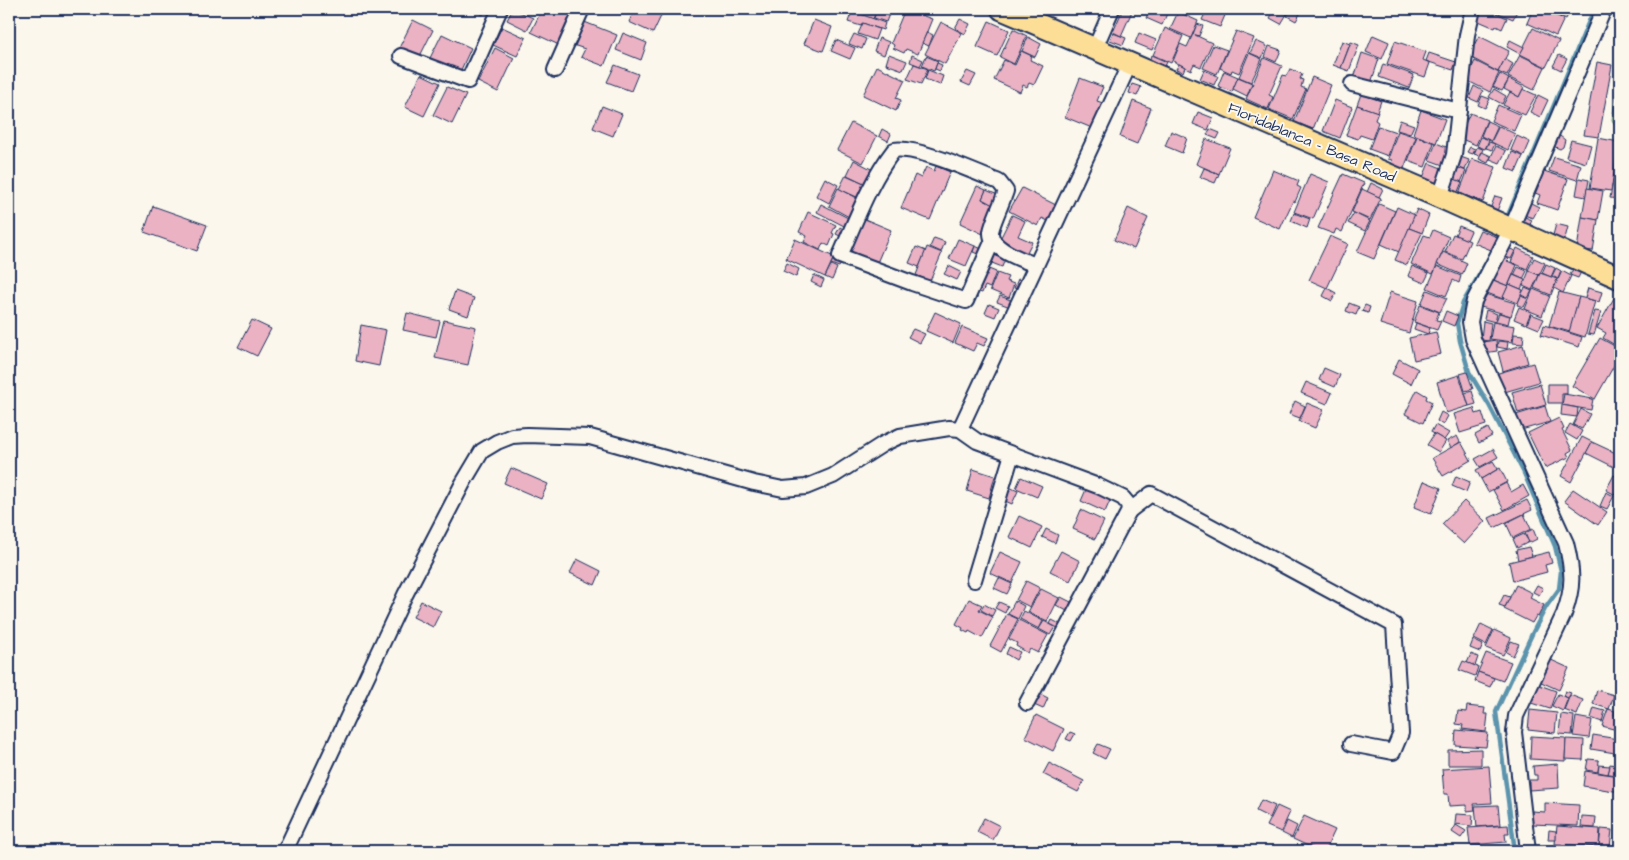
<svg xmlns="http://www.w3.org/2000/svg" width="1629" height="860" font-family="'Architects Daughter',sans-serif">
<rect width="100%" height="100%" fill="#fbf7ec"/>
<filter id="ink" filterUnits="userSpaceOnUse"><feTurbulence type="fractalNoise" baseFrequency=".02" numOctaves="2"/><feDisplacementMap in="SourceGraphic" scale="10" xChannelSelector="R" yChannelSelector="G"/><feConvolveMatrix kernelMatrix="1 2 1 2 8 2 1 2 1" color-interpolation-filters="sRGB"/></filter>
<g filter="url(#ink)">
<polygon fill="#abdd9f" stroke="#63867e" points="1620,67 1620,133 1612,120"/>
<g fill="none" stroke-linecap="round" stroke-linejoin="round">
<g stroke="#5b93ad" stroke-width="4.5">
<polyline points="1506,220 1594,9"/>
<polyline points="1485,265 1463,303 1457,323 1460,341 1469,372 1489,405 1524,473 1555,546 1561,571 1559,589 1546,607 1532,634 1496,712 1515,851"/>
</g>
</g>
<g fill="#ebb2c3" stroke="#1b2f5e">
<polygon points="470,9 485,9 483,15"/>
<polygon points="513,9 533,18 527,30 507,20"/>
<polygon points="542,9 576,9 559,45 531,32"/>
<polygon points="635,9 651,9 662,14 653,33 629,22"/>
<polygon points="851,9 877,9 873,19 850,11"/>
<polygon points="877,9 891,9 886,22 874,18"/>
<polygon points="905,9 932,19 918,54 906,49 904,53 893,48 894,45 891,43"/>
<polygon points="1123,9 1133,9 1121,36 1113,32"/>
<polygon points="1150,9 1169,9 1162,25 1146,18"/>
<polygon points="1207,9 1217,9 1226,13 1220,27 1202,20"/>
<polygon points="1275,9 1290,9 1281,24 1270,18"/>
<polygon points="1291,9 1301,12 1296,21 1287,16"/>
<polygon points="1479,9 1487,9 1507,18 1502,29 1496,26 1495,28 1474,19"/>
<polygon points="1489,9 1518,9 1513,19"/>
<polygon points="1533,9 1541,9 1564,19 1556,36 1527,23"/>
<polygon points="1544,9 1571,9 1566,19"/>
<polygon points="852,11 885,23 883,30 862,23 861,26 848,22"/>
<polygon points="1178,12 1198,21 1191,38 1170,29"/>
<polygon points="960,19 970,24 965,34 955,28"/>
<polygon points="413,20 433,30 419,58 399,48"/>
<polygon points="814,20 832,27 823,51 804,44"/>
<polygon points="582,21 617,35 604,66 581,57 585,49 573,45"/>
<polygon points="989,21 1009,30 997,56 977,47"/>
<polygon points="941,22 962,33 945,64 925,54"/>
<polygon points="863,23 879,29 875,40 858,34"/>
<polygon points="1197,24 1203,26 1199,36 1193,34"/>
<polygon points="502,27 526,38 517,56 493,45"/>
<polygon points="1165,28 1183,36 1171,63 1153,55"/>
<polygon points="1533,28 1559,41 1546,67 1520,54"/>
<polygon points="1013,29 1027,36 1014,64 1000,57"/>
<polygon points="1236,31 1254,38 1239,73 1232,70 1231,73 1220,68"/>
<polygon points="927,32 933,35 929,46 922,43"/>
<polygon points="623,33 647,43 641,60 616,50"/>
<polygon points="1113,33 1126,38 1123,45 1110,40"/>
<polygon points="1139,33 1156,40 1152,50 1135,43"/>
<polygon points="442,34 471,48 460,72 430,58"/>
<polygon points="854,34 866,39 862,49 849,44"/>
<polygon points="1193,34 1212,43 1201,67 1194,64 1191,70 1173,61 1180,44 1187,47"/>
<polygon points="1373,35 1389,42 1382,59 1366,52"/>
<polygon points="1479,36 1509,51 1498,72 1468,56"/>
<polygon points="1028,37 1041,44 1035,57 1022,51"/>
<polygon points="879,38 889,42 884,55 874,51"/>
<polygon points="836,40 855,48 850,59 831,51"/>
<polygon points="1510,40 1524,47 1520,54 1507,47"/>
<polygon points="1256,41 1267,46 1262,58 1250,53"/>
<polygon points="1342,41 1350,44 1341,68 1333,65"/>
<polygon points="1395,41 1426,52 1423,60 1430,63 1425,77 1387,64"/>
<polygon points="1351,42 1359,45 1349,71 1341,68"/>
<polygon points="1213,45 1227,50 1217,74 1203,68"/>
<polygon points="1269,46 1281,50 1276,62 1265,57"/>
<polygon points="495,48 514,58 498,92 478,82"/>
<polygon points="1021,51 1032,56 1030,60 1043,66 1034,85 1029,83 1027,87 1023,85 1020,92 994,80 1004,60 1015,65"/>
<polygon points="1249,53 1262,59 1251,82 1239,77"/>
<polygon points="1362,53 1379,59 1370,86 1353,81"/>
<polygon points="1429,53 1456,62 1453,70 1426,61"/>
<polygon points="889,54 907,61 903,70 886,64"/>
<polygon points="912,55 923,60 920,66 910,62"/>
<polygon points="1151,55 1167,62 1165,66 1150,59"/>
<polygon points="1520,55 1545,67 1534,90 1508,77"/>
<polygon points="1559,55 1567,59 1561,70 1553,66"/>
<polygon points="926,56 938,61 934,71 922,66"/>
<polygon points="1264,58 1282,66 1269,95 1273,97 1268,109 1246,99"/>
<polygon points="1505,59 1513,64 1507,76 1498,72"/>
<polygon points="1475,61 1499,73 1490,92 1466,80"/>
<polygon points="1597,62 1612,65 1599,137 1584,135"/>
<polygon points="937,63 942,65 940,71 935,69"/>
<polygon points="914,64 928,69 921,84 907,79"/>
<polygon points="1179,64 1185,67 1183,72 1176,69"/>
<polygon points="1383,64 1414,75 1409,88 1379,77"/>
<polygon points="615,65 638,74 631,91 607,82"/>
<polygon points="877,66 905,80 896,98 901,100 896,111 863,95"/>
<polygon points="1290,69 1302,74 1300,79 1303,80 1301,87 1306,89 1293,119 1269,109 1283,75 1286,76"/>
<polygon points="928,70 943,76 940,85 925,79"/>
<polygon points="1204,70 1218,76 1214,85 1200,79"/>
<polygon points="967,71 976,75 970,86 961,82"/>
<polygon points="1224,71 1238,77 1232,92 1218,86"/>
<polygon points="421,74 440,83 424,116 405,107"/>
<polygon points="1500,74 1509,79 1502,91 1493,87"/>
<polygon points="1238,77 1252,83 1247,96 1233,89"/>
<polygon points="1312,77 1331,85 1313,129 1294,122"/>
<polygon points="1080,78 1103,87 1097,101 1103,103 1092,128 1065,117"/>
<polygon points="1509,79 1524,87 1519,97 1504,89"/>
<polygon points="1132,84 1141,87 1137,96 1129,93"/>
<polygon points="1474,86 1483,91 1478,102 1469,98"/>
<polygon points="447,87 466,95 452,124 433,115"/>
<polygon points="1494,89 1506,96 1502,104 1489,97"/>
<polygon points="1523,89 1536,95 1525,115 1503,105 1510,92 1519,97"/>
<polygon points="1361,94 1381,101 1377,112 1357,105"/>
<polygon points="1538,95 1548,100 1540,117 1530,112"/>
<polygon points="1482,96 1490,99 1485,108 1478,105"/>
<polygon points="1335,100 1352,107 1340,138 1323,131"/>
<polygon points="1133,101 1151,108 1137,144 1120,137"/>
<polygon points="1357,105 1378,112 1375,120 1378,122 1372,139 1360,135 1358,139 1346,135"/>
<polygon points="1498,105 1521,115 1514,131 1491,121"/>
<polygon points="602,106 622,114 613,136 593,128"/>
<polygon points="1421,110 1445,119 1436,143 1413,134"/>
<polygon points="1198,112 1213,118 1208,130 1193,124"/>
<polygon points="1470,113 1487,120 1476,145 1459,138"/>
<polygon points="1400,120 1414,125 1410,134 1397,130"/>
<polygon points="1487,121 1498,126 1491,141 1481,136"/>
<polygon points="851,123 877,136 863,163 837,150"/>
<polygon points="1378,126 1396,132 1388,156 1369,149"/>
<polygon points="1499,126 1515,134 1508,150 1491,142"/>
<polygon points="882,129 891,134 888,141 879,136"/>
<polygon points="1210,129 1220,133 1217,139 1207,135"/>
<polygon points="1171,131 1187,138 1182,153 1165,146"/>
<polygon points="1398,131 1416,137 1403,171 1390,166 1392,160 1388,159"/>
<polygon points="1417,136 1434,143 1425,167 1408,161"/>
<polygon points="1517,136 1530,142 1524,156 1511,150"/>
<polygon points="1557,136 1560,136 1565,140 1563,147 1560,149 1553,146"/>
<polygon points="1481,137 1489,140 1485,149 1477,146"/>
<polygon points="1598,138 1619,142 1611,191 1590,188"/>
<polygon points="1206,139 1230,148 1219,174 1196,164"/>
<polygon points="1571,140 1591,145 1586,163 1566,157"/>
<polygon points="1489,142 1495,144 1492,150 1486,148"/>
<polygon points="1436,143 1449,148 1443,165 1429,160"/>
<polygon points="1496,146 1506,151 1500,163 1490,159"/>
<polygon points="1470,147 1475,149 1473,154 1467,152"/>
<polygon points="1477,147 1483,149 1480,156 1474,154"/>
<polygon points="1482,152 1491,156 1488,163 1479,159"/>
<polygon points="1512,152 1523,156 1516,172 1506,168"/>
<polygon points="1458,156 1469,160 1465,170 1454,166"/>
<polygon points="1554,157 1581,165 1577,180 1549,171"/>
<polygon points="1472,159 1496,167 1483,202 1459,193"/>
<polygon points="854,160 873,170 866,184 847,175"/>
<polygon points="1429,163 1444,169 1438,186 1422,180"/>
<polygon points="936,166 950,172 930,220 901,208 915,175 921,178 926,167 934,171"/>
<polygon points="1454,166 1466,171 1461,182 1449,177"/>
<polygon points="1204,168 1219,174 1215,183 1200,177"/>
<polygon points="1273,170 1299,181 1297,186 1301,188 1295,202 1293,201 1280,229 1253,217"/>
<polygon points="1541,170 1568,179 1557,210 1537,203 1540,195 1533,192"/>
<polygon points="1615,172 1620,173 1620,199 1610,198"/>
<polygon points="1310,174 1329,182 1313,219 1294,212"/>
<polygon points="1343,174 1364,183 1342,232 1336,229 1334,234 1318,228"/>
<polygon points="846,175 866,184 859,198 839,189"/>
<polygon points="1449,177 1462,182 1457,194 1444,189"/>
<polygon points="825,178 838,185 829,203 816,196"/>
<polygon points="1579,178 1589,180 1586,197 1576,195"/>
<polygon points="1371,183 1383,189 1379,197 1367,192"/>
<polygon points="977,186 986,190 982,199 996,206 983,234 960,223"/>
<polygon points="838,188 859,199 849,217 829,206"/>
<polygon points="1022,188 1056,205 1048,221 1042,218 1038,226 1009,211"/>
<polygon points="1587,188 1603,191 1598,220 1582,217"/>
<polygon points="1362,189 1381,198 1370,220 1352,212"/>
<polygon points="986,190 998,195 993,205 982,199"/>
<polygon points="1495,196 1502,198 1497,211 1490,209"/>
<polygon points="1529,202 1539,207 1533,218 1524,215"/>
<polygon points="821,204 850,219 846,227 817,212"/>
<polygon points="1379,204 1395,211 1374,259 1357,252"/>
<polygon points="153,206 207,225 197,251 144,232"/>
<polygon points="1397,207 1415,215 1399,252 1381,244"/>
<polygon points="1128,208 1148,218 1134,249 1114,240"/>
<polygon points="1417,209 1429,215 1422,233 1409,228"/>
<polygon points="808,212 836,225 832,233 834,234 829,246 823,243 820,250 804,242 807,236 799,232"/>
<polygon points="1294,213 1310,219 1307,228 1291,221"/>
<polygon points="1354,213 1370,221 1365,231 1348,223"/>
<polygon points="1012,215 1025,221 1018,236 1032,242 1025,256 998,243"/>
<polygon points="1520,215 1532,220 1529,227 1517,222"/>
<polygon points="860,217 891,230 876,265 849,253 858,233 855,231"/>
<polygon points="1582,217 1598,220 1593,251 1577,249"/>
<polygon points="1556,224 1568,227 1564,242 1552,239"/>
<polygon points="1459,226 1471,231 1467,240 1455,235"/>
<polygon points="840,227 845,230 842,237 836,234"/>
<polygon points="1409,228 1422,233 1407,265 1395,260"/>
<polygon points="1433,230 1449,237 1433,274 1411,264 1424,235 1430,237"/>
<polygon points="1480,230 1497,237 1491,250 1474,243"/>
<polygon points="1453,234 1470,241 1462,259 1445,252"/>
<polygon points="1330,236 1348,244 1327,288 1309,280"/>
<polygon points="934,238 945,242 941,252 930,247"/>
<polygon points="795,239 834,257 825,277 786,259"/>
<polygon points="958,239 975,246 966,266 949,259"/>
<polygon points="975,246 982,249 980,255 973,252"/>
<polygon points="1504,246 1515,251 1511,259 1500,254"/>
<polygon points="916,247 926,251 919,267 909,263"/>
<polygon points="927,247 942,253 930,281 916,275"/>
<polygon points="1517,248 1533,256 1527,269 1511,262"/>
<polygon points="1443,252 1467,263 1462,275 1437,264"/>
<polygon points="995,254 1005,259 1002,267 992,263"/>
<polygon points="1500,255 1509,259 1507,261 1517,265 1508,286 1489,278"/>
<polygon points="834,258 842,262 839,267 831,264"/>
<polygon points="1534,258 1545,263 1539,275 1528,270"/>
<polygon points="787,263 799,269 796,277 783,271"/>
<polygon points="1546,264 1555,268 1551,277 1542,273"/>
<polygon points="831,265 837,268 832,280 825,277"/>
<polygon points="949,266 961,272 957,280 944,274"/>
<polygon points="1412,266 1429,273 1424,283 1408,276"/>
<polygon points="1437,266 1461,276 1459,283 1453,280 1446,296 1427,288"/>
<polygon points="984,267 996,272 990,288 985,286 982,293 974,290"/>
<polygon points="1518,267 1527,271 1523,279 1514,275"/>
<polygon points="1556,268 1561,271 1558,279 1552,276"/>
<polygon points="1573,269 1581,272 1578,278 1570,275"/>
<polygon points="1529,271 1539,275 1532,290 1523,286"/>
<polygon points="1562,271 1571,276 1563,293 1554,288"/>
<polygon points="997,273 1008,277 1006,281 1014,284 1009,298 990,290"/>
<polygon points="1540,273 1557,279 1551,295 1534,288"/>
<polygon points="814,275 824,280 821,287 811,282"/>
<polygon points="1513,275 1525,280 1521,289 1509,284"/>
<polygon points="1018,279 1023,281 1020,290 1014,288"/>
<polygon points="1493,280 1508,286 1503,299 1487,293"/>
<polygon points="1509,284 1523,290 1518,303 1503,297"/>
<polygon points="1327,288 1336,293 1332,301 1323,296"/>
<polygon points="1525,288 1532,291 1528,298 1521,295"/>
<polygon points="1588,288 1602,292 1599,302 1585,298"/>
<polygon points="1533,289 1550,296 1542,316 1525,309"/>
<polygon points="1427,290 1447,298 1440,312 1421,304"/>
<polygon points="455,291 474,298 468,316 449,309"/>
<polygon points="1390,292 1418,301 1409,333 1380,324"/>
<polygon points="1559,292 1579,297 1570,332 1549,326"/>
<polygon points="1485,294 1515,303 1511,316 1481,307"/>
<polygon points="1000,296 1013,301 1010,307 997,302"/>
<polygon points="1521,296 1528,299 1524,307 1517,305"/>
<polygon points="1579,297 1595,301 1585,337 1569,332"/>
<polygon points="1614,298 1620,302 1620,348 1603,338 1606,333 1597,328"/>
<polygon points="1349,303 1359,307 1356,315 1346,311"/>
<polygon points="989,304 999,308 995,317 985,313"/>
<polygon points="1365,305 1370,307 1368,313 1362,311"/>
<polygon points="1420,305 1439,312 1436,320 1441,321 1437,330 1414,322"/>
<polygon points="1519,307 1531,312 1526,324 1514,319"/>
<polygon points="1486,310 1497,314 1495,322 1484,319"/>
<polygon points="1446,311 1458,316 1454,326 1442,321"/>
<polygon points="1595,311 1601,312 1594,335 1588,334"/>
<polygon points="935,312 961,324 953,343 926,331"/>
<polygon points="407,313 440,321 436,337 403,330"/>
<polygon points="1499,313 1510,316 1508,324 1496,321"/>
<polygon points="1531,314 1544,319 1539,329 1527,324"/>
<polygon points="252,320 271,329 257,356 238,347"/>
<polygon points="444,320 476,327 468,365 435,358"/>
<polygon points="1483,321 1491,323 1489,341 1481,340"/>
<polygon points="1493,322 1515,326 1512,342 1490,339"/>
<polygon points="1416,323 1430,328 1428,334 1414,329"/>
<polygon points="361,325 386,330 379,366 355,361"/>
<polygon points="1544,325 1582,337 1579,347 1541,335"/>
<polygon points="962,327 988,338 984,346 977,343 973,351 955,343"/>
<polygon points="913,329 925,334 920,343 908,337"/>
<polygon points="1436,332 1441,354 1414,360 1409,338"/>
<polygon points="1514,334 1524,335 1523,344 1513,343"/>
<polygon points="1600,338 1620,349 1620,355 1595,399 1572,386"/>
<polygon points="1496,340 1497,351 1484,353 1482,342"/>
<polygon points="1498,341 1508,342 1507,349 1497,347"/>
<polygon points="1523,345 1528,363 1503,371 1498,352"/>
<polygon points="1399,359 1418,369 1411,384 1392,374"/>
<polygon points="1533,363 1539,382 1501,393 1495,374"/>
<polygon points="1324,368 1340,375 1335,387 1319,380"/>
<polygon points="1467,372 1473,389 1465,391 1460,374"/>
<polygon points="1459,375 1469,406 1446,413 1437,382"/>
<polygon points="1306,382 1332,393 1327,404 1301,393"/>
<polygon points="1540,384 1546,405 1518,413 1512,392"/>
<polygon points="1548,384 1567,384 1567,394 1562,394 1562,403 1548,403"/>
<polygon points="1417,390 1427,396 1426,399 1432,402 1423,423 1405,414"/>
<polygon points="1472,391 1476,404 1469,406 1465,393"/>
<polygon points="1564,394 1593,399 1591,410 1562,405"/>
<polygon points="1295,401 1305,406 1300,418 1289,414"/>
<polygon points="1307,403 1324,410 1315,428 1299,421"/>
<polygon points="1562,405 1578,408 1577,417 1561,415"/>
<polygon points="1545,406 1550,422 1521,430 1516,415"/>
<polygon points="1474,408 1476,414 1482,412 1486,425 1460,433 1454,414"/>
<polygon points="1581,409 1590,414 1582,429 1573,425"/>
<polygon points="1441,412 1448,416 1443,425 1437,421"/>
<polygon points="1559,418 1564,429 1562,430 1572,450 1567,453 1569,457 1545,468 1528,433"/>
<polygon points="1570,424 1582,431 1577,440 1565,433"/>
<polygon points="1435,425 1449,433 1444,440 1431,432"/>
<polygon points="1488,428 1492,436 1479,443 1475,435"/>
<polygon points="1434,434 1446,441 1439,452 1427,445"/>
<polygon points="1457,436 1460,442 1451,448 1447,441"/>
<polygon points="1582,437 1592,442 1571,482 1561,476"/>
<polygon points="1461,442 1471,460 1443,476 1432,458"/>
<polygon points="1592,442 1620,455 1614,467 1586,453"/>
<polygon points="1493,449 1498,457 1480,467 1475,459"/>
<polygon points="1493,461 1498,469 1481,479 1476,470"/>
<polygon points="511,468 548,484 541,499 504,483"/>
<polygon points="1500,468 1507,482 1488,492 1481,479"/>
<polygon points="973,469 995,476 989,498 967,491"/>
<polygon points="1614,475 1620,478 1620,486 1616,495 1606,490"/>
<polygon points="1456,476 1470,482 1466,492 1452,486"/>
<polygon points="1021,477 1042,486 1037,497 1016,488"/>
<polygon points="1424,481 1441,488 1431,514 1414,507"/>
<polygon points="1506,483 1511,492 1523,485 1529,496 1504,510 1493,490"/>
<polygon points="1088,485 1112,496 1105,512 1081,501"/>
<polygon points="1009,487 1018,491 1012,504 1003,500"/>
<polygon points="1573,489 1607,512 1598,525 1564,501"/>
<polygon points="1606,492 1614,496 1607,509 1600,506"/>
<polygon points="1527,500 1532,510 1494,528 1489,518"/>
<polygon points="1464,501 1485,521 1464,544 1442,524"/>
<polygon points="1081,510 1104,521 1095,539 1073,529"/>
<polygon points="1524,514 1531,529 1513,538 1506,523"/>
<polygon points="1019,516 1042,527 1032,548 1009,537"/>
<polygon points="1046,529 1058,535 1055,543 1042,537"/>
<polygon points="1533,529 1537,539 1529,543 1525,533"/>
<polygon points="1524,534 1529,542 1517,548 1513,539"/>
<polygon points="1529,547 1532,556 1518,560 1516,550"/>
<polygon points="1061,551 1080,561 1070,581 1050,571"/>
<polygon points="1000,552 1022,562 1012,583 990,573"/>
<polygon points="1549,552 1552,563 1545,565 1547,572 1513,581 1509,562"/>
<polygon points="577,559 601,571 595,585 570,573"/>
<polygon points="999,578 1012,584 1007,594 994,588"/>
<polygon points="1026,581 1040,588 1030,607 1016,600"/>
<polygon points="1516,585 1532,593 1530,598 1544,605 1538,617 1536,616 1532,623 1504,609"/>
<polygon points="1537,585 1543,588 1539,595 1533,592"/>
<polygon points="1041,589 1059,598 1047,622 1028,612"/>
<polygon points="1504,595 1510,597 1505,607 1499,605"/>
<polygon points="1061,597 1071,602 1067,611 1056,605"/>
<polygon points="969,599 982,605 979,610 993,617 982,638 969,631 968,633 962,630 963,628 956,624"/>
<polygon points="421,601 441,611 433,627 413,617"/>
<polygon points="1015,601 1024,606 1018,619 1008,614"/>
<polygon points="999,602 1008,606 1005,613 995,608"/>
<polygon points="984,604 995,610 992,616 981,610"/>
<polygon points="1024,611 1043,621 1039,629 1020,619"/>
<polygon points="1007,614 1018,619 1001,652 990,646"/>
<polygon points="1019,620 1048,635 1038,653 1030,649 1028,653 1016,646 1017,643 1009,639"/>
<polygon points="1052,620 1060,624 1058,628 1050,624"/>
<polygon points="1044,621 1055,627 1050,635 1039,629"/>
<polygon points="1481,624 1493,630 1486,645 1474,639"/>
<polygon points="1494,630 1511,638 1503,655 1486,648"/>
<polygon points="1473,640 1483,645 1480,652 1470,648"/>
<polygon points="1511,641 1519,644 1513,656 1506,652"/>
<polygon points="1009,647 1020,652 1016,660 1006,654"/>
<polygon points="1486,653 1511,662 1503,681 1478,672"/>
<polygon points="1471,654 1478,657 1475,666 1467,663"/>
<polygon points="1549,659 1569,668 1559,690 1539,681"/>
<polygon points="1463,661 1478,667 1475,676 1459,670"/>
<polygon points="1478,672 1494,678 1490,687 1475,681"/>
<polygon points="1534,683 1556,691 1550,709 1528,702"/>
<polygon points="1597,690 1614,695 1609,709 1593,704"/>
<polygon points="1565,691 1571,693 1568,698 1563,696"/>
<polygon points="1040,694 1048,698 1043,709 1034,705"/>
<polygon points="1558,694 1568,698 1563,711 1552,706"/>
<polygon points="1570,695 1583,700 1577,715 1564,710"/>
<polygon points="1467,706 1485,708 1484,714 1488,714 1486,732 1462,729 1463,725 1456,724 1458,711 1466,712"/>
<polygon points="1594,708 1605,711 1602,722 1591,718"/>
<polygon points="1608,709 1615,711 1614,715 1620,717 1617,730 1602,726"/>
<polygon points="1530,710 1557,713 1555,733 1528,730"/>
<polygon points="1561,714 1574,716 1572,735 1559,734"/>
<polygon points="1036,715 1064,729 1053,751 1025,737"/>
<polygon points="1576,717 1592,720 1589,738 1573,736"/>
<polygon points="1456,730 1488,733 1486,747 1455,745"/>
<polygon points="1070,732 1075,734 1071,741 1066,739"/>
<polygon points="1593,735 1618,739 1615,753 1591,749"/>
<polygon points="1531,736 1566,738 1565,761 1530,759"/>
<polygon points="1566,739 1584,740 1583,760 1565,759"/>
<polygon points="1098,744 1110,749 1105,759 1093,753"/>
<polygon points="1481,749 1481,765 1448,765 1448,750"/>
<polygon points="1588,759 1599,760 1598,772 1586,770"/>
<polygon points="1049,763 1084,781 1078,792 1043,774"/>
<polygon points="1558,764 1559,788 1529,790 1529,780 1537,780 1537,775 1534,775 1533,766"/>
<polygon points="1610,764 1620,766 1619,775 1608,774"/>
<polygon points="1599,765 1610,766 1608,774 1598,772"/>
<polygon points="1489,766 1492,803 1474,804 1475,810 1467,811 1467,805 1449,806 1448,794 1444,794 1442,769"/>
<polygon points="1585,771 1620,776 1620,792 1583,786"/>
<polygon points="1261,800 1275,806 1270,818 1256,811"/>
<polygon points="1545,803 1579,805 1578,826 1532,824 1532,811 1545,812"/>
<polygon points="1498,805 1500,825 1477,827 1475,806"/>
<polygon points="1277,806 1290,812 1281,832 1267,826"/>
<polygon points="1456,814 1473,815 1472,826 1455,824"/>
<polygon points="1304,816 1335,830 1325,851 1319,851 1293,839"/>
<polygon points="1582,816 1596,817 1595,828 1581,827"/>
<polygon points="984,818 1000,826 993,840 977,832"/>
<polygon points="1287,821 1297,826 1292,838 1282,833"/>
<polygon points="1456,825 1466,831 1461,838 1452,832"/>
<polygon points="1508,825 1509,834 1505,834 1506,842 1470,845 1468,828"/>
<polygon points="1557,826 1600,829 1599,847 1555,844"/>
<polygon points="1601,829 1612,830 1610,847 1599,847"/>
<polygon points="1549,830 1556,831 1556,840 1548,840"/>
<polygon points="1480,846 1480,851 1473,851 1473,847"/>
<polygon points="1586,847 1605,848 1605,851 1585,851"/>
</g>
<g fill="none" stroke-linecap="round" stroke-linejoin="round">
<g stroke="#1b2f5e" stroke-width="18">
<g id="minor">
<polyline points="1095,48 1112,9"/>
<polyline points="401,56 468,81 500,9"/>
<polyline points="555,70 582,9"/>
<polyline points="1352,84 1459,111"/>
<polyline points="1440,197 1454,155 1467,35 1473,9"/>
<path d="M993,240L966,301L912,283L840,256C856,220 870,181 894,150C917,146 974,172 999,182L1006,191C1003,201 992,223 991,232C990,250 1022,259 1035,265"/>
<polyline points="960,429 1130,63"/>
<polyline points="1129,511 1151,494 1394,625 1401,733 1393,752 1351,744"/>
<polyline points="974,580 1012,454"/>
<polyline points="285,851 405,595 463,483 482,451 497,442 512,436 527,435 590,437 754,483 783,489 806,487 833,476 883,444 900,436 949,428 960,429 977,441 1098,486 1123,498 1128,504 1129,511 1027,703"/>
<path d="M1528,851L1514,732L1516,716L1564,614C1574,587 1573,571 1566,543L1473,339L1470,322L1474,301L1511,229L1604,9"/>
</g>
</g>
<g stroke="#1b2f5e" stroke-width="25">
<polyline id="primary" points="1002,9 1440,197 1620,278"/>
</g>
<use href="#minor" stroke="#fbf7ec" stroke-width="14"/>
<use href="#primary" stroke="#fcde96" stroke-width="21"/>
</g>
</g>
<g text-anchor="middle" stroke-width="4" stroke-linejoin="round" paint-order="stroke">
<g font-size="15" fill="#1b2f5e" stroke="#fbf7ec">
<text transform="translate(1312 142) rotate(23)" y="5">Floridablanca - Basa Road</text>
</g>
</g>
<rect width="1629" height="860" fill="none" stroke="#fbf7ec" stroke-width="30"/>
<rect x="15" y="15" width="1599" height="830" fill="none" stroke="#1b2f5e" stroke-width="2" filter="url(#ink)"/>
</svg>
